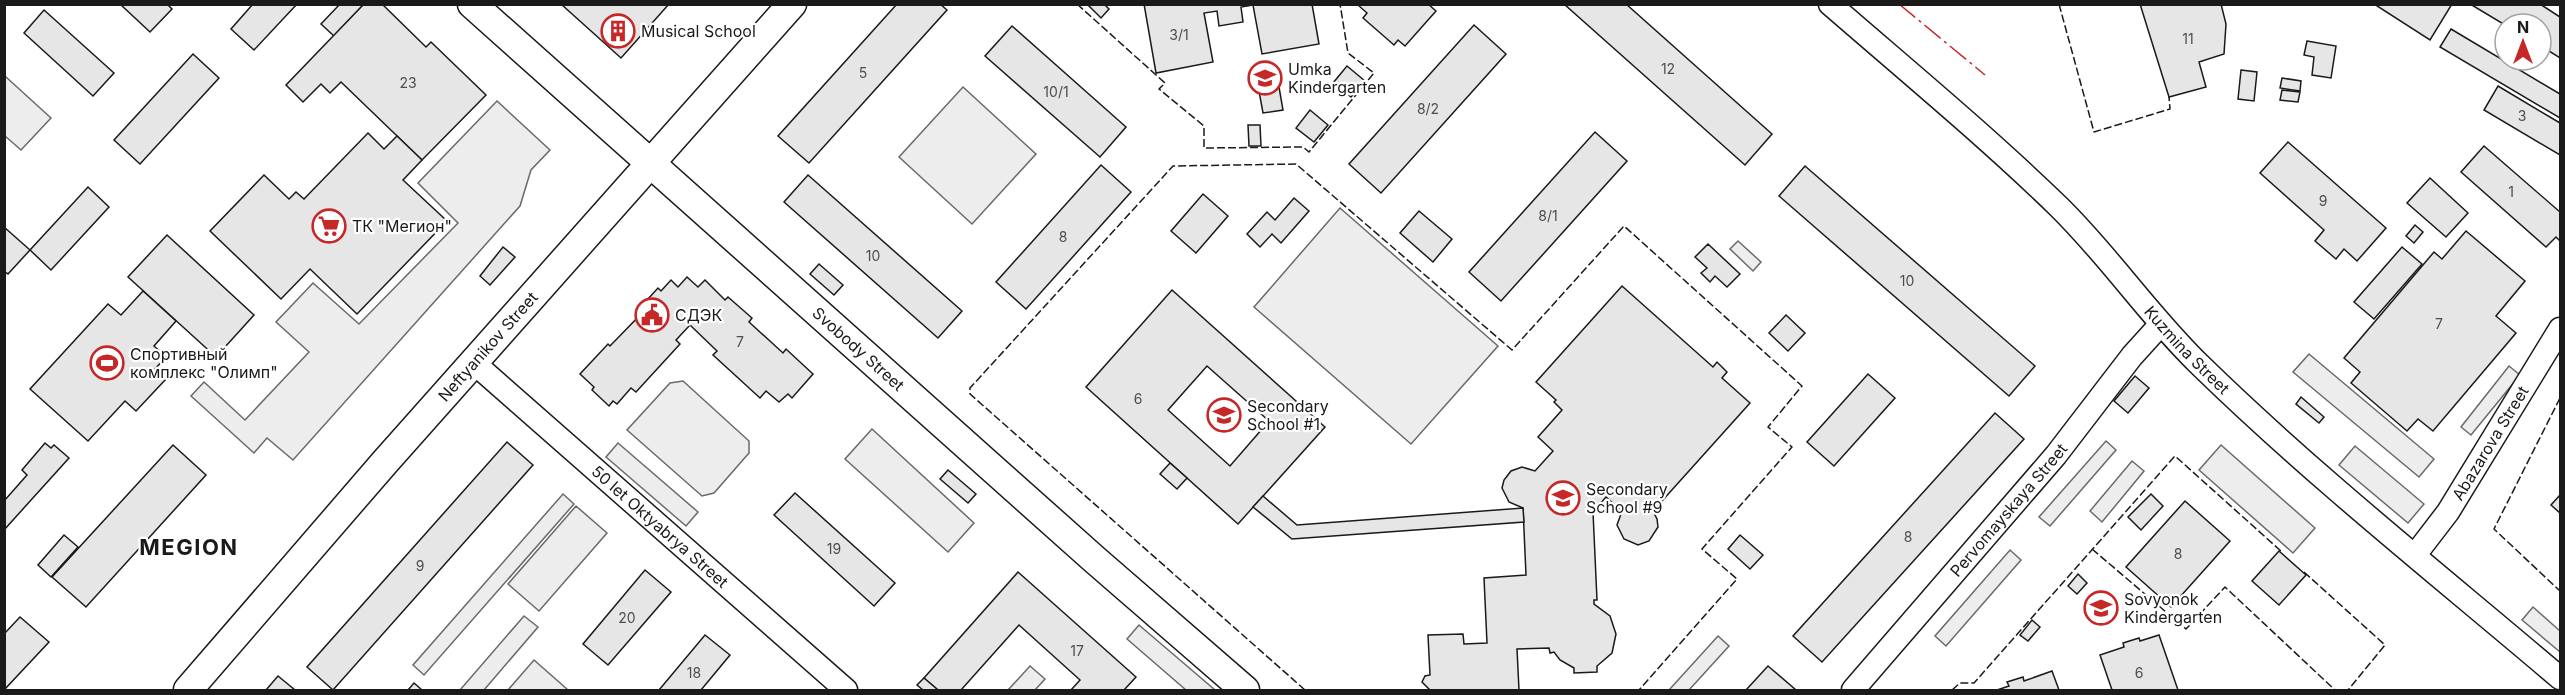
<svg xmlns="http://www.w3.org/2000/svg" width="2565" height="695" font-family="Inter,sans-serif">
<rect width="100%" height="100%" fill="#fff"/>
<g fill="#ededed" stroke="#6a6a6a" stroke-width="1.5">
<polygon points="6,77 51,118 21,150 5,136 4,79"/>
<polygon points="963,87 1036,154 972,224 899,157"/>
<polygon points="497,101 550,150 531,170 520,206 293,460 267,438 254,453 191,396 204,382 245,420 309,352 276,322 313,283 359,324 458,223 418,183"/>
<polygon points="1340,208 1498,346 1411,444 1254,307"/>
<polygon points="1738,241 1761,262 1753,271 1730,249"/>
<polygon points="2309,354 2434,459 2419,477 2293,372"/>
<polygon points="2509,366 2520,375 2471,435 2461,427"/>
<polygon points="683,381 749,441 749,453 714,493 702,496 627,430 670,383"/>
<polygon points="872,429 974,523 948,552 845,459"/>
<polygon points="2106,441 2116,450 2050,526 2039,517"/>
<polygon points="618,443 698,512 686,526 606,457"/>
<polygon points="2221,445 2315,528 2293,553 2199,470"/>
<polygon points="2355,446 2424,504 2408,523 2339,465"/>
<polygon points="2132,461 2144,471 2102,522 2090,511"/>
<polygon points="563,494 574,504 424,675 413,665"/>
<polygon points="576,506 607,533 539,611 508,584"/>
<polygon points="2010,550 2021,560 1946,646 1935,636"/>
<polygon points="2533,607 2560,631 2560,652 2522,620"/>
<polygon points="524,616 538,627 484,690 460,690"/>
<polygon points="1139,625 1215,690 1186,690 1127,639"/>
<polygon points="1718,636 1729,646 1689,690 1669,690"/>
<polygon points="534,660 568,690 508,690"/>
<polygon points="1030,666 1045,679 1035,690 1008,690"/>
</g>
<g fill="#e6e6e6" stroke="#1a1a1a" stroke-width="1.5" fill-rule="evenodd">
<polygon points="120,4 167,4 172,9 150,32"/>
<polygon points="253,4 297,4 254,50 231,29"/>
<polygon points="340,4 364,4 334,36 321,24"/>
<polygon points="364,4 382,4 426,47 431,42 486,95 422,160 341,82 330,93 321,84 303,102 286,85"/>
<polygon points="561,4 669,4 621,58"/>
<polygon points="897,4 940,4 947,10 809,163 778,136"/>
<polygon points="1087,4 1104,4 1109,9 1101,18"/>
<polygon points="1144,4 1312,4 1319,44 1262,54 1253,5 1241,7 1243,22 1219,26 1217,11 1204,13 1213,62 1156,73"/>
<polygon points="1428,4 1436,11 1405,46 1398,40 1394,45 1363,18 1367,13 1358,5"/>
<polygon points="1564,4 1626,4 1772,134 1745,165"/>
<polygon points="2140,4 2221,4 2226,24 2224,54 2199,62 2206,87 2169,97"/>
<polygon points="2374,4 2452,4 2430,40"/>
<polygon points="2470,4 2540,4 2560,17 2560,58 2541,46 2541,24 2505,25"/>
<polygon points="44,10 114,73 93,96 24,33"/>
<polygon points="1474,25 1506,54 1381,193 1349,164"/>
<polygon points="1012,26 1126,127 1100,157 985,56"/>
<polygon points="2451,29 2560,94 2560,118 2440,47"/>
<polygon points="2307,41 2336,46 2331,78 2312,75 2314,57 2304,55"/>
<polygon points="193,54 219,78 140,164 114,140"/>
<polygon points="1347,66 1365,81 1351,97 1333,83"/>
<polygon points="2241,70 2257,72 2254,101 2238,99"/>
<polygon points="2282,78 2301,81 2300,91 2280,88"/>
<polygon points="2498,86 2560,123 2560,155 2484,110"/>
<polygon points="1279,87 1283,110 1263,113 1259,91"/>
<polygon points="2282,90 2300,92 2298,102 2280,100"/>
<polygon points="1310,110 1328,125 1314,142 1296,128"/>
<polygon points="1248,125 1260,125 1261,146 1249,146"/>
<polygon points="1595,132 1627,161 1501,301 1469,272"/>
<polygon points="368,133 384,149 397,136 422,160 403,180 447,221 357,314 310,269 281,299 210,231 264,175 289,199 296,192 304,199"/>
<polygon points="2288,142 2386,228 2357,261 2344,249 2336,259 2315,241 2324,230 2260,173"/>
<polygon points="2484,146 2560,212 2560,241 2556,237 2546,247 2461,172"/>
<polygon points="1101,165 1131,192 1026,309 996,282"/>
<polygon points="1805,166 2035,366 2009,396 1779,196"/>
<polygon points="808,175 962,311 938,338 784,202"/>
<polygon points="2430,178 2468,213 2446,237 2407,203"/>
<polygon points="88,187 109,207 51,270 30,250"/>
<polygon points="1203,194 1228,216 1196,253 1171,231"/>
<polygon points="1294,198 1309,211 1281,243 1272,234 1260,247 1247,234 1267,212 1275,220"/>
<polygon points="1419,211 1452,239 1433,262 1400,233"/>
<polygon points="2415,225 2423,232 2414,243 2406,236"/>
<polygon points="4,227 30,250 8,274 4,271"/>
<polygon points="2466,231 2525,281 2496,316 2516,333 2433,431 2418,419 2407,431 2351,383 2360,372 2344,358 2434,252 2442,259"/>
<polygon points="167,235 254,315 216,357 128,277"/>
<polygon points="1708,244 1740,274 1727,287 1715,276 1710,282 1701,273 1707,268 1695,257"/>
<polygon points="503,247 515,257 490,285 480,276"/>
<polygon points="2402,247 2422,264 2374,319 2354,302"/>
<polygon points="819,264 843,285 834,295 810,274"/>
<polygon points="687,277 698,287 705,280 725,300 728,297 752,318 749,322 783,353 786,349 813,374 792,398 788,394 779,402 766,391 760,398 713,355 717,351 690,325 676,340 680,344 636,392 631,388 617,404 613,401 609,406 592,390 594,387 580,374 608,344 610,346 641,314 637,311 658,288 661,291 671,280 678,287"/>
<polygon points="1622,286 1713,367 1717,362 1727,372 1722,378 1750,403 1653,511 1657,519 1658,527 1649,541 1638,545 1624,539 1617,525 1622,511 1606,497 1593,512 1597,600 1594,600 1594,604 1610,616 1616,634 1612,653 1597,666 1597,672 1574,673 1574,668 1560,660 1554,652 1550,653 1549,648 1517,649 1519,690 1430,690 1422,682 1425,676 1430,675 1428,635 1463,634 1464,644 1487,643 1484,578 1526,575 1523,508 1509,502 1502,488 1504,480 1511,471 1522,467 1535,471 1553,451 1538,437 1562,410 1554,402 1556,400 1536,382"/>
<path d="M1172,290L1325,427L1238,524L1086,387ZM1207,366L1269,421L1230,466L1168,410Z"/>
<polygon points="143,291 176,321 154,346 166,357 155,369 166,379 136,411 125,401 88,441 30,389 108,304 121,315"/>
<polygon points="1786,315 1805,333 1788,351 1769,333"/>
<polygon points="1868,374 1895,398 1834,466 1807,442"/>
<polygon points="2135,376 2149,388 2128,413 2114,401"/>
<polygon points="2301,397 2324,417 2319,423 2296,404"/>
<polygon points="1995,413 2024,439 1822,662 1793,636"/>
<polygon points="507,442 533,465 333,690 307,667"/>
<polygon points="45,443 51,448 54,445 69,458 4,530 4,501 27,475 22,470"/>
<polygon points="173,445 206,475 86,607 52,577"/>
<polygon points="1170,463 1187,478 1177,489 1160,474"/>
<polygon points="948,470 976,494 968,503 940,479"/>
<polygon points="795,493 895,583 874,606 774,515"/>
<polygon points="2151,494 2163,506 2141,530 2128,517"/>
<polygon points="2560,495 2560,513 2551,505"/>
<polygon points="1263,496 1297,525 1523,508 1524,522 1292,539 1253,507"/>
<polygon points="2185,501 2230,541 2171,607 2126,567"/>
<polygon points="64,535 78,547 51,577 38,565"/>
<polygon points="1740,535 1763,555 1750,569 1728,549"/>
<polygon points="2279,551 2306,575 2279,605 2252,581"/>
<polygon points="645,570 671,592 608,665 583,644"/>
<polygon points="1018,572 1136,677 1124,690 1071,690 1080,680 1019,625 961,690 938,690 924,678"/>
<polygon points="2078,574 2087,583 2077,594 2068,586"/>
<polygon points="20,617 49,642 4,690 4,634"/>
<polygon points="2032,620 2040,627 2028,641 2020,635"/>
<polygon points="705,635 730,655 701,690 659,690"/>
<polygon points="2159,635 2178,690 2112,690 2100,655 2124,647 2123,643 2139,638 2140,641"/>
<polygon points="1768,666 1796,690 1746,690"/>
<polygon points="2052,671 2059,690 1997,690 2009,686 2007,682 2023,677 2024,681"/>
<polygon points="278,676 295,690 266,690"/>
<polygon points="924,678 938,690 923,690 917,685"/>
<polygon points="414,683 422,690 408,690"/>
</g>
<g fill="none" stroke-linecap="round" stroke-linejoin="round">
<g stroke="#1a1a1a" stroke-width="25">
<g id="minor">
<path id="s1" d="M1830,4C1906,70 1987,137 2059,207C2110,257 2150,317 2202,367C2315,477 2440,576 2560,678"/>
<path id="s2" d="M473,362L846,690"/>
<path id="s3" d="M2415,555L2448,512L2560,329"/>
<path id="s4" d="M1853,690L2056,455L2132,356L2161,324"/>
</g>
</g>
<g stroke="#1a1a1a" stroke-width="31">
<g id="major">
<path id="s5" d="M472,4L1094,559L1245,690"/>
<path id="s6" d="M188,690L385,462L792,4"/>
</g>
</g>
<use href="#minor" stroke="#fff" stroke-width="22"/>
<use href="#major" stroke="#fff" stroke-width="28"/>
<g stroke="#1a1a1a" stroke-width="1.5" stroke-dasharray="8 3" stroke-linecap="butt">
<polyline points="1077,4 1165,83 1159,89 1204,126 1204,148 1303,147 1309,152 1374,73 1348,53 1340,4"/>
<polyline points="2059,4 2094,132 2170,109 2169,97"/>
<polyline points="2560,398 2494,529 2560,591"/>
<polyline points="2092,549 2186,629 2225,587 2335,690"/>
<polyline points="2304,572 2385,645 2348,690"/>
<polyline points="1305,690 970,394 970,388 1173,166 1296,164 1512,350 1624,226 1802,386 1768,427 1792,447 1702,549 1737,579 1639,690"/>
<polyline points="1322,690 1330,690"/>
<polyline points="1952,690 1960,683 1974,683 2175,456 2282,552"/>
</g>
<polyline stroke="#c62828" stroke-width="1.5" stroke-dasharray="21 4.5 3 4.5" stroke-linecap="butt" points="1899,4 1985,75"/>
</g>
<defs>
<g id="building-ring" transform="scale(1.725)"><circle r="9.5" fill="#fff" stroke="#c62828" stroke-width="1.5"/><path d="M-4-6H4V6H1V3H-1V6H-4ZM-2.5-4.3h1.7v1.8h-1.7ZM.8-4.3h1.7v1.8H.8ZM-2.5-1h1.7V.8h-1.7ZM.8-1h1.7V.8H.8Z" fill="#c62828"/></g>
<g id="school-ring" transform="scale(1.725)"><circle r="9.5" fill="#fff" stroke="#c62828" stroke-width="1.5"/><path d="M0-5L7-2L0 1L-7-2ZM-4 1L0 2.5L4 1V4Q0 6-4 4Z" fill="#c62828"/></g>
<g id="supermarket-ring" transform="scale(1.725)"><circle r="9.5" fill="#fff" stroke="#c62828" stroke-width="1.5"/><path d="M-6-5.5h2.5l.6 2H6L4.5 2H-2.5L-4.4-4H-6ZM-1.5 3.2a1.3 1.3 0 1 0 .1 0ZM3 3.2a1.3 1.3 0 1 0 .1 0Z" fill="#c62828"/></g>
<g id="civic-ring" transform="scale(1.725)"><circle r="9.5" fill="#fff" stroke="#c62828" stroke-width="1.5"/><path d="M-.6-6.5H3V-4.5H.6V-3L4-1V1h2V6H-6V1h2V-1L-.6-3ZM-1.2 2.5V6h2.4V2.5Z" fill="#c62828"/></g>
<g id="stadium-ring" transform="scale(1.725)"><circle r="9.5" fill="#fff" stroke="#c62828" stroke-width="1.5"/><path d="M0-5a6.5 5 0 1 0 0 10a6.5 5 0 1 0 0-10ZM-3.5-1.8h7v3.6h-7Z" fill="#c62828"/></g>
</defs>
<g fill-rule="evenodd">
<use href="#building-ring" x="618" y="31"/>
<use href="#school-ring" x="1265" y="78"/>
<use href="#supermarket-ring" x="329" y="226"/>
<use href="#civic-ring" x="652" y="315"/>
<use href="#stadium-ring" x="107" y="363"/>
<use href="#school-ring" x="1224" y="415"/>
<use href="#school-ring" x="1563" y="498"/>
<use href="#school-ring" x="2101" y="608"/>
</g>
<g text-anchor="middle" stroke-width="4.5" stroke-linejoin="round" paint-order="stroke">
<g font-size="14" fill="#4d4d4d">
<text x="1179" y="40">3/1</text>
<text x="2188" y="44">11</text>
<text x="1668" y="74">12</text>
<text x="863" y="78">5</text>
<text x="408" y="88">23</text>
<text x="1056" y="97">10/1</text>
<text x="1428" y="114">8/2</text>
<text x="2522" y="121">3</text>
<text x="2511" y="197">1</text>
<text x="2323" y="206">9</text>
<text x="1548" y="221">8/1</text>
<text x="1063" y="242">8</text>
<text x="873" y="261">10</text>
<text x="1907" y="286">10</text>
<text x="2439" y="329">7</text>
<text x="740" y="347">7</text>
<text x="1138" y="404">6</text>
<text x="1908" y="542">8</text>
<text x="834" y="554">19</text>
<text x="2178" y="559">8</text>
<text x="420" y="571">9</text>
<text x="627" y="623">20</text>
<text x="1077" y="656">17</text>
<text x="694" y="678">18</text>
<text x="2139" y="678">6</text>
</g>
<g font-size="16" fill="#1a1a1a" stroke="#fff" text-anchor="start">
<text x="641" y="37">Musical School</text>
<text x="1288" y="75">Umka<tspan x="1288" dy="18">Kindergarten</tspan></text>
<text x="352" y="232">ТК "Мегион"</text>
<text x="675" y="321">СДЭК</text>
<text x="130" y="360">Спортивный<tspan x="130" dy="18">комплекс "Олимп"</tspan></text>
<text x="1247" y="412">Secondary<tspan x="1247" dy="18">School #1</tspan></text>
<text x="1586" y="495">Secondary<tspan x="1586" dy="18">School #9</tspan></text>
<text x="2124" y="605">Sovyonok<tspan x="2124" dy="18">Kindergarten</tspan></text>
</g>
<g font-size="16" fill="#1a1a1a" stroke="#fff">
<text dy="6" stroke="none"><textPath href="#s6" startOffset="456">Neftyanikov Street</textPath></text>
<text dy="6" stroke="none"><textPath href="#s5" startOffset="518">Svobody Street</textPath></text>
<text dy="6" stroke="none"><textPath href="#s1" startOffset="498">Kuzmina Street</textPath></text>
<text dy="6" stroke="none"><textPath href="#s3" startOffset="135">Abazarova Street</textPath></text>
<text dy="6" stroke="none"><textPath href="#s4" startOffset="238">Pervomayskaya Street</textPath></text>
<text dy="6" stroke="none"><textPath href="#s2" startOffset="249">50 let Oktyabrya Street</textPath></text>
</g>
<g font-size="22" font-weight="bold" letter-spacing="1.5" fill="#1a1a1a" stroke="#fff">
<text x="189" y="555">MEGION</text>
</g>
</g>
<rect width="2565" height="695" fill="none" stroke="#1a1a1a" stroke-width="12"/>
<g transform="translate(2523 42)"><circle r="28" fill="#ffffff" stroke="#a3a3a3" stroke-width="1.5"/>
<path d="M0-4.5L10 22L0 15L-10 22Z" fill="#c62828"/>
<text y="-9" font-size="16" font-weight="bold" text-anchor="middle" fill="#1a1a1a">N</text>
</g>
</svg>
